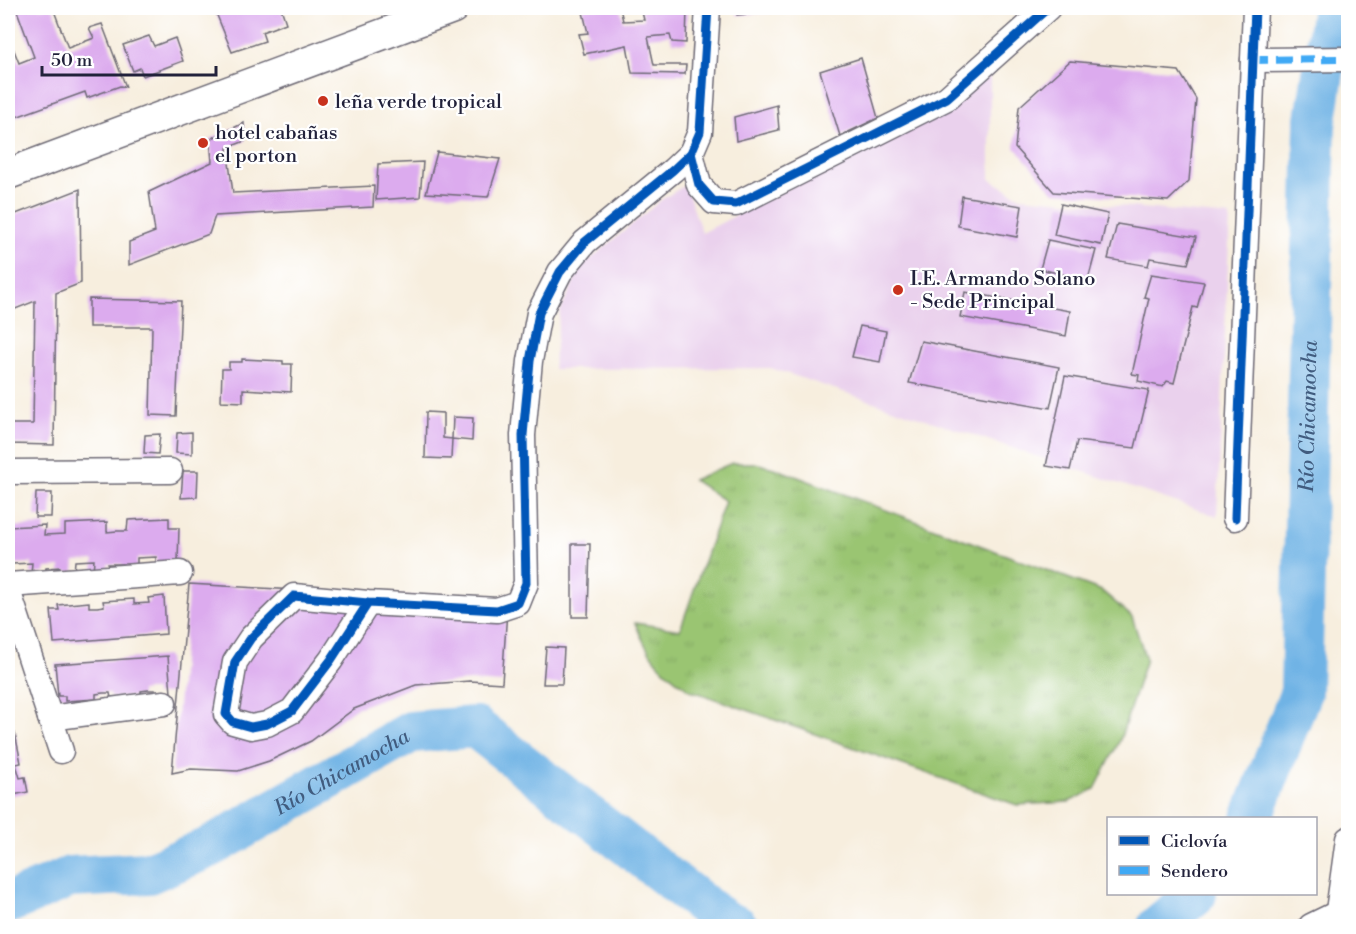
<svg xmlns="http://www.w3.org/2000/svg" width="1356" height="934" font-family="'Libre Bodoni',serif">
<defs>
<pattern id="grass-tufts" width="24" height="20" patternUnits="userSpaceOnUse" patternTransform="scale(1.5)"><rect width="24" height="20" fill="#9ac572"/><path d="M3 7l-1-3M5 7V3M7 7l1-3M15 17l-1-3M17 17v-4M19 17l1-3" fill="none" stroke="#84a964"/></pattern>
</defs>
<rect width="100%" height="100%" fill="#fff"/>
<filter id="ink" filterUnits="userSpaceOnUse"><feTurbulence type="fractalNoise" baseFrequency=".0167" numOctaves="2"/><feDisplacementMap in="SourceGraphic" scale="12" xChannelSelector="R" yChannelSelector="G"/><feConvolveMatrix kernelMatrix="1 2 1 2 8 2 1 2 1" color-interpolation-filters="sRGB"/></filter>
<filter id="wash" filterUnits="userSpaceOnUse"><feTurbulence type="fractalNoise" baseFrequency=".008" numOctaves="4" result="noise"/><feDisplacementMap in="SourceGraphic" scale="24" xChannelSelector="R" yChannelSelector="G"/><feGaussianBlur stdDeviation="1.35" result="paint"/><feColorMatrix in="noise" values="0 0 0 0 0 0 0 0 0 0 0 0 0 0 0 0 0 1.4 0 .05"/><feComposite in="paint" operator="in"/></filter>
<g filter="url(#wash)">
<rect width="100%" height="100%" fill="#f7eede"/>
<polygon fill="#ead1ed" points="990,73 990,179 1020,197 1230,216 1217,516 771,368 553,369 560,312 580,268 661,200 685,185 702,233 943,108"/>
<path fill="url(#grass-tufts)" stroke="#5e7456" stroke-width="1.5" d="M732,463H755L774,468L1102,591L1132,617L1146,659L1120,740L1095,789L1069,802L1017,805L690,690C660,669 649,658 635,623L680,630L725,501L693,480Z"/>
<g fill="none" stroke-linecap="round" stroke-linejoin="round">
<g stroke="#6fb3e5" stroke-width="42">
<path id="s1" d="M1252,818L1301,692L1315,126L1333,8"/>
<path id="s2" d="M8,903L70,877L149,873L210,847L411,732L475,727L724,921L737,926"/>
<polyline points="1158,926 1196,894"/>
</g>
</g>
<g id="blocks">
<g fill="#dcabee">
<polygon points="16,8 53,8 68,48 94,38 89,28 102,24 126,87 120,86 87,98 85,92 8,120 8,35 19,63 34,57"/>
<polygon points="214,8 281,8 286,23 262,32 265,41 232,52"/>
<polygon points="582,8 620,8 623,21 644,20 641,8 687,8 686,43 672,42 670,35 648,37 654,65 686,65 685,74 632,73 627,45 584,54 579,34 588,33"/>
<polygon points="737,8 774,8 775,12 737,15"/>
<polygon points="149,36 154,46 175,38 183,61 143,76 140,68 133,71 123,45"/>
<polygon points="861,58 878,118 840,136 820,71"/>
<polygon points="1070,61 1179,71 1196,99 1189,181 1168,201 1054,192 1015,148 1019,107"/>
<polygon points="777,105 779,130 736,141 734,117"/>
<polygon points="244,123 245,141 227,148 233,193 374,186 373,207 215,216 209,234 129,265 129,242 155,232 149,192 212,162 210,139"/>
<polygon points="437,152 500,159 488,197 426,193"/>
<polygon points="423,162 420,197 376,200 378,164"/>
<polygon points="80,189 81,283 56,293 54,445 8,444 8,424 33,424 35,301 8,312 8,217"/>
<polygon points="962,196 1022,206 1017,237 958,226"/>
<polygon points="1061,204 1108,214 1101,245 1054,235"/>
<polygon points="1117,224 1196,237 1188,264 1150,258 1148,266 1108,259"/>
<polygon points="1048,240 1096,250 1088,280 1040,269"/>
<polygon points="1151,274 1204,282 1197,308 1193,307 1174,383 1167,381 1163,387 1138,381 1139,375 1132,374 1149,298 1144,297"/>
<polygon points="965,292 1070,311 1066,336 960,317"/>
<polygon points="89,299 181,301 176,416 150,415 152,327 89,327"/>
<polygon points="860,326 886,331 880,362 852,357"/>
<polygon points="921,341 1059,367 1050,408 909,383"/>
<polygon points="242,359 283,361 283,364 292,364 291,392 243,389 243,402 221,401 222,369 229,369 229,362 242,362"/>
<polygon points="1065,376 1149,390 1135,448 1077,441 1070,470 1046,466"/>
<polygon points="426,412 443,413 443,438 452,439 453,417 473,418 472,441 452,439 451,459 425,458"/>
<polygon points="192,432 192,454 176,453 177,433"/>
<polygon points="160,434 158,454 144,453 145,435"/>
<polygon points="183,471 198,471 197,497 181,498"/>
<polygon points="36,493 52,493 51,517 35,517"/>
<polygon points="169,518 169,528 179,528 178,561 170,561 170,566 156,567 156,557 137,558 137,568 122,569 123,564 108,564 108,570 93,571 94,560 75,561 74,572 60,572 60,567 46,568 45,573 31,574 32,563 12,564 12,575 8,575 8,527 45,525 44,535 65,534 65,524 107,522 107,532 117,531 127,531 128,520"/>
<polygon points="572,544 590,544 588,617 572,617"/>
<polygon points="189,584 493,601 508,596 502,683 470,681 416,685 354,709 311,741 269,761 238,771 191,769 172,773"/>
<polygon points="164,596 166,634 54,643 51,610 59,610 58,605 89,602 89,607 97,607 104,606 103,601 134,599 134,604 149,603 148,598"/>
<polygon points="546,647 564,648 562,684 543,684"/>
<polygon points="168,656 171,693 155,695 155,690 148,690 141,691 141,696 111,698 110,693 103,693 96,694 96,699 65,701 65,696 58,696 55,664"/>
<polygon points="15,733 21,763 16,764 20,778 25,777 28,792 8,796 8,734"/>
</g>
</g>
</g>
<g filter="url(#ink)">
<use href="#blocks" fill-opacity="0" stroke="#6d6974" stroke-width="1.5"/>
<g fill="none" stroke-linecap="round" stroke-linejoin="round">
<g stroke="#6d6974" stroke-width="27">
<g id="minor">
<polyline points="1253,60 1348,59"/>
<polyline points="691,153 699,185 714,202 736,204 947,98 1048,8"/>
<polyline points="8,472 170,471"/>
<polyline points="1235,518 1255,8"/>
<polyline points="8,585 180,573"/>
<polyline points="8,590 61,751"/>
<polyline points="368,603 331,660 292,711 267,724 251,727 233,722 226,714 235,662 251,638 294,596 368,603 497,610 518,603 526,583 523,435 530,361 539,313 560,272 585,242 673,170 691,153 700,132 708,8"/>
<polyline points="50,718 164,703"/>
<polyline points="1311,926 1348,908"/>
<polyline points="1338,926 1338,911 1348,839"/>
</g>
</g>
<g stroke="#6d6974" stroke-width="33">
<polyline id="major" points="8,174 453,8"/>
</g>
<use href="#minor" stroke="#fff" stroke-width="24"/>
<use href="#major" stroke="#fff" stroke-width="30"/>
<polyline stroke="#3fa9f5" stroke-width="8" stroke-dasharray="15 8" stroke-linecap="butt" points="1253,60 1348,59"/>
<g stroke="#fff" stroke-width="13">
<g id="cycleway">
<polyline points="691,153 699,185 714,202 736,204 947,98 1048,8"/>
<polyline points="1235,518 1255,8"/>
<polyline points="368,603 331,660 292,711 267,724 251,727 233,722 226,714 235,662 251,638 294,596 368,603 497,610 518,603 526,583 523,435 530,361 539,313 560,272 585,242 673,170 691,153 700,132 708,8"/>
</g>
</g>
<use href="#cycleway" stroke="#0057b8" stroke-width="9"/>
</g>
</g>
<g fill="#c8321e" stroke="#fff" stroke-width="2">
<circle cx="323" cy="101" r="6"/>
<circle cx="203" cy="143" r="6"/>
<circle cx="898" cy="290" r="6"/>
</g>
<g text-anchor="middle" stroke-width="4.5" stroke-linejoin="round" paint-order="stroke">
<g font-size="20" fill="#22223b" stroke="#fff" text-anchor="start">
<text x="335" y="108">leña verde tropical</text>
<text x="215" y="139">hotel cabañas<tspan x="215" dy="23">el porton</tspan></text>
<text x="910" y="285">I.E. Armando Solano<tspan x="910" dy="23">- Sede Principal</tspan></text>
</g>
<g font-size="21" font-style="italic" fill="#415c7f" stroke="#fff">
<text dy="7" stroke="none"><textPath href="#s1" startOffset="411">Río Chicamocha</textPath></text>
<text dy="7" stroke="none"><textPath href="#s2" startOffset="364">Río Chicamocha</textPath></text>
</g>
</g>
<rect width="1356" height="934" fill="none" stroke="#fff" stroke-width="30"/>
<rect x="1107" y="817" width="210" height="78" fill="#ffffff" stroke="#a7a7b1" stroke-width="1.5"/>
<rect x="1119" y="836" width="30" height="9" fill="#0057b8" stroke="#a7a7b1" stroke-width="1.5"/>
<text x="1161" y="847" font-size="18" fill="#22223b">Ciclovía</text>
<rect x="1119" y="866" width="30" height="9" fill="#3fa9f5" stroke="#a7a7b1" stroke-width="1.5"/>
<text x="1161" y="877" font-size="18" fill="#22223b">Sendero</text>
<path d="M42 66v9h174v-9" fill="none" stroke="#22223b" stroke-width="3"/>
<text x="51" y="66" font-size="18" fill="#22223b" stroke="#ffffff" stroke-width="4.5" paint-order="stroke">50 m</text>
</svg>
